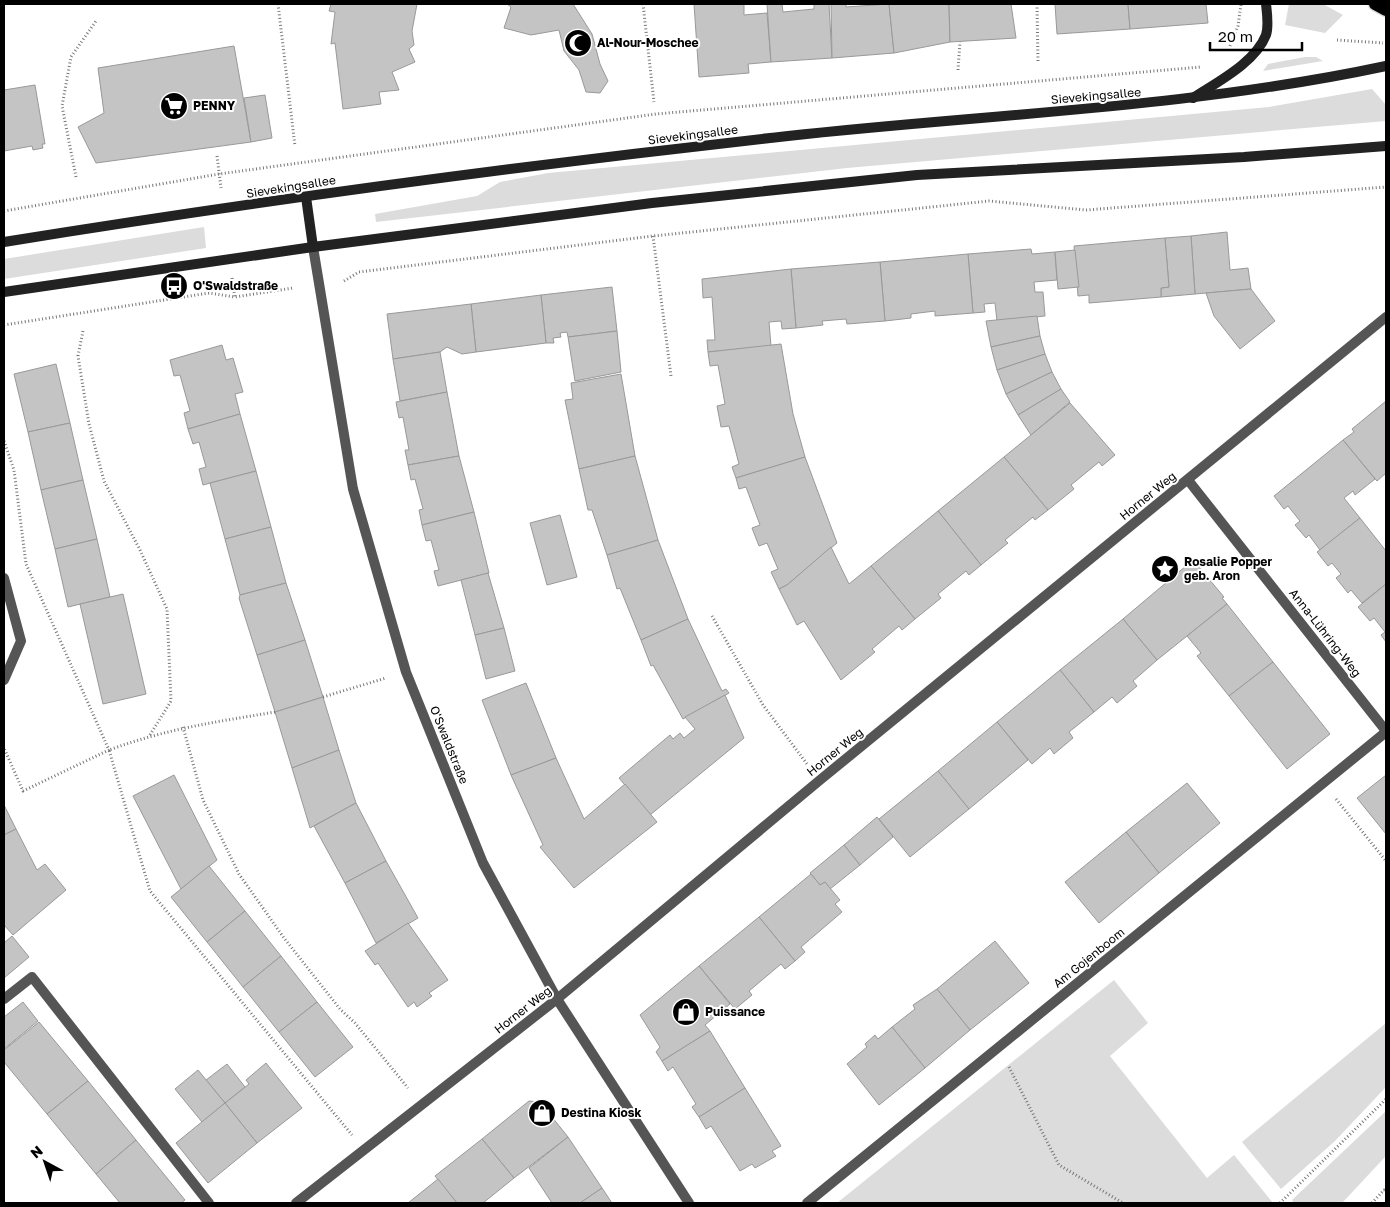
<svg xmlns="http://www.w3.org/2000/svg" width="1390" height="1207" font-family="'Golos Text',sans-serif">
<rect width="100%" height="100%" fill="#fff"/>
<g fill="#dcdcdc">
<polygon points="1289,4 1323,4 1343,15 1325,33 1285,25"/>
<polygon points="1305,57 1316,57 1323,61 1263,71 1268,64"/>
<polygon points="1372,89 1386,105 1386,121 847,168 376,222 375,214 477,196 500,182 548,173 1269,107"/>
<polygon points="204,227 206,248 4,279 4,259"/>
<polygon points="1114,980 1148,1023 1110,1056 1207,1178 1234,1155 1273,1203 837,1203"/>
<polygon points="1386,1023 1386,1087 1335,1141 1281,1189 1242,1142"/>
<polygon points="1386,1111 1386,1156 1342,1203 1294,1203 1292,1200"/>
</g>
<g fill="#c4c4c4" stroke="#999">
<polygon points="331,4 417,4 412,31 414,45 409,49 415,62 392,72 399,90 379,92 381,104 343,109 335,43 331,44 335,12 329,11"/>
<polygon points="507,4 573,4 592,34 600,64 608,81 600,93 586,92 579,70 564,51 559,30 531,35 504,28 511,7"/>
<polygon points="694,4 744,4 744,15 767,13 771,62 748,64 749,73 699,77"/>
<polygon points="767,4 782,4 783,12 814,9 814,4 829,4 832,58 771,62"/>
<polygon points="831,4 846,4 846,7 889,4 894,53 832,58"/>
<polygon points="889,4 949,4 950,42 894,53"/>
<polygon points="949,4 1011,4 1016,38 950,42"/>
<polygon points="1055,4 1128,4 1130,29 1057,34"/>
<polygon points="1128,4 1206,4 1208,23 1130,29"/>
<polygon points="234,46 251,142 96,163 78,127 104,113 98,68"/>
<polygon points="35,85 45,144 42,144 43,148 33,150 32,146 4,151 4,90"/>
<polygon points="265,95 272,138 251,142 244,98"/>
<polygon points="1227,232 1230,270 1248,268 1251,289 1195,294 1191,236"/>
<polygon points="1191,236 1195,294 1161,297 1161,288 1169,287 1165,238"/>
<polygon points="1165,238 1169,287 1161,288 1161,297 1089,303 1089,295 1078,296 1074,246"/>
<polygon points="1031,249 1032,254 1055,252 1057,280 1034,282 1035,292 1043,292 1045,316 997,321 995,303 984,304 985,312 973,313 968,254"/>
<polygon points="1075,250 1079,287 1058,289 1055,252"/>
<polygon points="968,254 973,313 935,316 935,311 911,314 911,318 885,321 880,262"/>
<polygon points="880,262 885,321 847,324 846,319 822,321 823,325 796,328 791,269"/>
<polygon points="791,269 796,328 782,329 781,321 769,322 771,346 708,352 707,340 715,340 712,297 703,298 702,279"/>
<polygon points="612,287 617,331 568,337 567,332 560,333 561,337 553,338 554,343 546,343 541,295"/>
<polygon points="1251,289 1275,321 1240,349 1214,316 1206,293"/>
<polygon points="541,295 546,343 476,352 471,304"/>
<polygon points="471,304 476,352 462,354 447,347 440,352 393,359 387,314"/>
<polygon points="1037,316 1040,336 991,347 986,321"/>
<polygon points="617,331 621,372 575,381 568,337"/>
<polygon points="1040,336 1045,354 997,370 991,347"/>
<polygon points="781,344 793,414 805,457 736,478 732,467 739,464 729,426 721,427 717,406 725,404 718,365 710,366 708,352"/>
<polygon points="222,345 226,360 233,358 243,392 235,394 240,414 188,429 184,413 190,411 180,375 174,376 170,360"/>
<polygon points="440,352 447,392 400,401 393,359"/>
<polygon points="1045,354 1052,372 1006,394 997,370"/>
<polygon points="56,364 70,423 28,432 14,374"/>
<polygon points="1052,372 1061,389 1018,415 1006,394"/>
<polygon points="621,374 635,456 579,469 565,400 573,399 571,383"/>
<polygon points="1061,389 1070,402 1031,435 1018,415"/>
<polygon points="447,392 459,456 408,465 405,450 409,450 403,417 399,418 396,402"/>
<polygon points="1386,401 1386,473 1377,481 1343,440 1354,432 1352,429"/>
<polygon points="1070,403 1115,455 1102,466 1099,462 1071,485 1074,489 1048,510 1004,457"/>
<polygon points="240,414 256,471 203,485 199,469 206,467 199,442 193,444 188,429"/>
<polygon points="70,423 83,480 41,490 28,432"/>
<polygon points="1343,440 1375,479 1355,495 1353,491 1344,498 1360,518 1320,550 1309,535 1306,538 1295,525 1300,521 1288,506 1284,509 1274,496"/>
<polygon points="459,456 474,512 422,525 419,510 423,509 415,479 411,480 408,465"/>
<polygon points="635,456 658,540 607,555 592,510 588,510 579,469"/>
<polygon points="805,457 837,543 787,585 779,589 771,572 778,569 767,543 759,546 752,528 760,525 746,487 739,489 736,478"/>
<polygon points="1004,457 1048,510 1035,520 1033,517 1005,540 1008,543 981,565 938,511"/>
<polygon points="256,471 271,527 225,539 210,483"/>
<polygon points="83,480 97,539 55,549 41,490"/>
<polygon points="938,511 981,565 969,575 966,571 938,594 941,598 915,619 871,566"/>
<polygon points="474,512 489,573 438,586 434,571 439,570 431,540 426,541 422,525"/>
<polygon points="560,515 577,577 547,585 530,523"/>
<polygon points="1360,518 1386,551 1386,584 1362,603 1351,590 1348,593 1336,578 1341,574 1332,563 1328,566 1317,552"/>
<polygon points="271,527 286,583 240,595 225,539"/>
<polygon points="97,539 110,597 68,607 55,549"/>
<polygon points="658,540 688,619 641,640 620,588 617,589 607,555"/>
<polygon points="831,547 849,584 871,566 915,619 902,630 899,626 872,649 875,652 841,680 804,621 797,625 779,589 787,585"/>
<polygon points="1193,560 1224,597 1222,598 1227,604 1157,660 1123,619"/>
<polygon points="488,573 504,628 475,635 461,580"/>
<polygon points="286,583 305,640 257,655 239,598 240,595"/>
<polygon points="1386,584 1386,642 1381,635 1385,632 1374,618 1370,621 1358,607"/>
<polygon points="123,594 146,694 103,704 80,604"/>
<polygon points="1227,604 1273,662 1229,696 1197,656 1201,653 1187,636"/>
<polygon points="688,619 719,685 722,691 726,689 729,693 683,719 653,665 651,666 641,640"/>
<polygon points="1123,619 1157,660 1133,681 1137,686 1117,703 1112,697 1094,712 1060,670"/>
<polygon points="504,628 515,671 486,679 475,635"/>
<polygon points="305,640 323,697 275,712 257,655"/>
<polygon points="1273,662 1330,734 1287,769 1229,696"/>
<polygon points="1060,670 1094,712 1069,732 1073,738 1054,754 1050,748 1032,764 997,722"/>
<polygon points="526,683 556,758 511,775 482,700"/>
<polygon points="725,695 744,738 650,815 619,778 670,735 673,739 680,733 684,738 695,729 685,717"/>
<polygon points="323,697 339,750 292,768 275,712"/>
<polygon points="997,722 1028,760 969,809 938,771"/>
<polygon points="339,750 356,803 310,828 292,768"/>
<polygon points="556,758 584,819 625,784 657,822 574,888 540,847 543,845 511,775"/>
<polygon points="938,771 969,809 910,857 879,819"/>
<polygon points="174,775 217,860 181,889 133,796"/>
<polygon points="1386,775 1386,834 1357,798"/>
<polygon points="1187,783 1220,823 1159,873 1126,832"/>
<polygon points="356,803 386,861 345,883 314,826"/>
<polygon points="4,805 16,829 4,835"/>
<polygon points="877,817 893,837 860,865 844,845"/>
<polygon points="16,829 37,870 45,864 66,890 13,935 4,925 4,835"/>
<polygon points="1126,832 1159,873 1099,923 1065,882"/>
<polygon points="844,845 860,865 830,889 825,882 820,885 810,873"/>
<polygon points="386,861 418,918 376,943 345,883"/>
<polygon points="209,866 245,911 207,942 171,897"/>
<polygon points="811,874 820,885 825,882 840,900 835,904 842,912 801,947 805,952 795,961 759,917"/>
<polygon points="245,911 281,956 243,987 207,942"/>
<polygon points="759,917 795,961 785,969 781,964 749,991 752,995 735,1009 699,966"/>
<polygon points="408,923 448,980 429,993 432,996 417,1007 414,1002 408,1007 378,963 375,965 365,951"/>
<polygon points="12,936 29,957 4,978 4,943"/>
<polygon points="995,941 1029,983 970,1030 937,989"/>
<polygon points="281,956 317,1002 279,1032 243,987"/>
<polygon points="699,966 730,1004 705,1025 710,1031 662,1061 656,1052 660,1047 640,1015"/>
<polygon points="937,989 970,1030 925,1068 892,1027 915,1009 913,1005"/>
<polygon points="23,1002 38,1021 4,1049 4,1017"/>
<polygon points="317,1002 353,1047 315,1077 279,1032"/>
<polygon points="39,1022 88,1081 47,1114 4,1062 4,1050"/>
<polygon points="892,1027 925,1068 879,1105 847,1064 867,1047 865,1044 875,1035 878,1039"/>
<polygon points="710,1031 745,1088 699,1117 692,1107 696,1104 673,1067 668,1071 662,1061"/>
<polygon points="266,1063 302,1108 257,1143 225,1103 249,1084 246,1080"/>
<polygon points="227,1064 245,1087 225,1103 206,1080"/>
<polygon points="198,1070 225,1103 202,1122 175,1089"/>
<polygon points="88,1081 136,1140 96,1174 47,1114"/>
<polygon points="745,1088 781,1146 772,1151 776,1156 755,1168 752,1164 740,1171 711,1126 706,1129 699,1117"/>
<polygon points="529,1101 540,1102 568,1137 514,1178 482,1139"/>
<polygon points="225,1103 257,1143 208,1183 176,1143"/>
<polygon points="568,1137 602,1188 580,1203 552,1203 529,1168"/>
<polygon points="482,1139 514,1178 483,1203 457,1203 435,1176"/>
<polygon points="136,1140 185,1200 181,1203 120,1203 96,1174"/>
<polygon points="438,1179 457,1203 408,1203"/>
<polygon points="602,1188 612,1203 580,1203"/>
</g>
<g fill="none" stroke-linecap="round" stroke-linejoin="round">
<g stroke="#dbdbdb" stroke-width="15">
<polyline id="primary" points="1375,4 1386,10"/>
</g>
<g stroke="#777" stroke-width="3" stroke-dasharray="1 2.5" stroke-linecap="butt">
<polyline points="278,4 295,146"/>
<polyline points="643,4 654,102"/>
<polyline points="1037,4 1038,63"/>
<polyline points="1337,40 1383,43"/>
<polyline points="1230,46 1238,26 1241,4"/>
<polyline points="958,70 960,42"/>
<polyline points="217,156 221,188"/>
<polyline points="76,177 62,106 71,57 96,21"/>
<polyline points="4,211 219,174 656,114 1201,67"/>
<polyline points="653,236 671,376"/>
<polyline points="232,278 235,297"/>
<polyline points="344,281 359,272 653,236 989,201 1086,210 1386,187"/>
<polyline points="4,325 209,293 235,297 293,288"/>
<polyline points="83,331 78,356 89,424 104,481 140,550 167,609 171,701 150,735"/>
<polyline points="4,441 14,470 26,564 109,750 23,791 4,748"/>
<polyline points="712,616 763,705 807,764"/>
<polyline points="323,697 386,678"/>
<path d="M275,712C215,722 166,729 109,750L150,891L352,1135"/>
<polyline points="183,727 203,800 239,874 284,938 340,1009 355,1023 408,1088"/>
<polyline points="1336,799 1386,861"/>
<polyline points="1009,1067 1059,1165 1123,1203"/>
<polyline points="1280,1203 1386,1099"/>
<polyline points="1372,1203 1384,1190 1386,1191"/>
</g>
<g stroke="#555" stroke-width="10">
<polyline points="4,578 21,641 4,680"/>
<polyline points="4,999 32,977 209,1203"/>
</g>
<g stroke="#555" stroke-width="10">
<polyline points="313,247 353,489 406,672 483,863 557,999 689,1203"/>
<polyline points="1188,480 1386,731"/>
<polyline points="296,1203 557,999 820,780 1386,317"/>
<polyline points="807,1203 1386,732"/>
</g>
<g stroke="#222" stroke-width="10">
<path d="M1193,98C1217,82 1255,63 1266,35C1269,26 1267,13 1266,4"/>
<polyline points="306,197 313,247"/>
<path d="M4,242C264,200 526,165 788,136C988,114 1189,108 1386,66"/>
<polyline points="4,292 313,247 652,203 917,175 1244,157 1386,146"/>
</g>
<use href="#primary" stroke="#000" stroke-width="12"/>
</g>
<defs>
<g id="mosque-disc" transform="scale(1.4375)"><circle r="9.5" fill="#000" stroke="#fff"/><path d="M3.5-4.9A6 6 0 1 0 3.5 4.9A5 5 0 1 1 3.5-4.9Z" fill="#fff"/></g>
<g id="supermarket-disc" transform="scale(1.4375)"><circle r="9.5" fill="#000" stroke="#fff"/><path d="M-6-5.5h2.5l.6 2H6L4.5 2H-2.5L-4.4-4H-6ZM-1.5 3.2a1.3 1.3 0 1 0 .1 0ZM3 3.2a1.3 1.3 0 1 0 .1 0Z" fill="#fff"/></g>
<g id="bus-disc" transform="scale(1.4375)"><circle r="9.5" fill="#000" stroke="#fff"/><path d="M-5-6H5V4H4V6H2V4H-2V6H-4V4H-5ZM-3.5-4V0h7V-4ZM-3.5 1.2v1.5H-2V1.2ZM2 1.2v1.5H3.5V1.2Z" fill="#fff"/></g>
<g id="sight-disc" transform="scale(1.4375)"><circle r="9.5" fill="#000" stroke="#fff"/><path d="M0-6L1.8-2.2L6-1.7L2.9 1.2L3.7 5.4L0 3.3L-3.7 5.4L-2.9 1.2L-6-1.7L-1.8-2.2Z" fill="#fff"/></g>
<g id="shop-disc" transform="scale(1.4375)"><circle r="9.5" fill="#000" stroke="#fff"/><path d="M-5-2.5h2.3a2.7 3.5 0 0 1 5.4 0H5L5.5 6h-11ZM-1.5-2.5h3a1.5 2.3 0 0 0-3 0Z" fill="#fff"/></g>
</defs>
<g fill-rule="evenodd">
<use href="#mosque-disc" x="578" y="43"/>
<use href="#supermarket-disc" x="174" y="106"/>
<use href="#bus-disc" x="174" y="286"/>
<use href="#sight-disc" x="1165" y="569"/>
<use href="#shop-disc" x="686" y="1012"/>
<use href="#shop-disc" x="542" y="1113"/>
</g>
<g text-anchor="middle" stroke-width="4" stroke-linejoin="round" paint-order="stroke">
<g font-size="12" font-weight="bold" fill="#000" stroke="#fff" text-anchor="start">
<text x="597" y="47">Al-Nour-Moschee</text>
<text x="193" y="110">PENNY</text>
<text x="193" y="290">O'Swaldstraße</text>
<text x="1184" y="566">Rosalie Popper<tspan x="1184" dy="14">geb. Aron</tspan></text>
<text x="705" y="1016">Puissance</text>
<text x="561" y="1117">Destina Kiosk</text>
</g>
<g font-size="12" fill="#000" stroke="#fff">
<text transform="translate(1096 96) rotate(-5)" y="4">Sievekingsallee</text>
<text transform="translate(693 135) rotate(-7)" y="4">Sievekingsallee</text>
<text transform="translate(291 187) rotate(-9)" y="4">Sievekingsallee</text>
<text transform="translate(1148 496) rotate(-39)" y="4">Horner Weg</text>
<text transform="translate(1325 633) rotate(52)" y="4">Anna-Lühring-Weg</text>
<text transform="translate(449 745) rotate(68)" y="4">O'Swaldstraße</text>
<text transform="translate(835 752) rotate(-39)" y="4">Horner Weg</text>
<text transform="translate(1089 958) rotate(-39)" y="4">Am Gojenboom</text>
<text transform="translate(523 1010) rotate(-38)" y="4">Horner Weg</text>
</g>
</g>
<rect width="1390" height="1207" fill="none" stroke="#000000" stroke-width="10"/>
<g transform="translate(45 1162) rotate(320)" stroke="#ffffff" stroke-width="4" paint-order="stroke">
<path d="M0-4L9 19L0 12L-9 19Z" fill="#000000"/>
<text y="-8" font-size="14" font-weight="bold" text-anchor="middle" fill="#000000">N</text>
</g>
<path d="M1210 42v8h92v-8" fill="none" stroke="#000000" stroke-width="2.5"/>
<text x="1218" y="42" font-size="15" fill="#000000" stroke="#ffffff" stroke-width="4" paint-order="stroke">20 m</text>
</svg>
